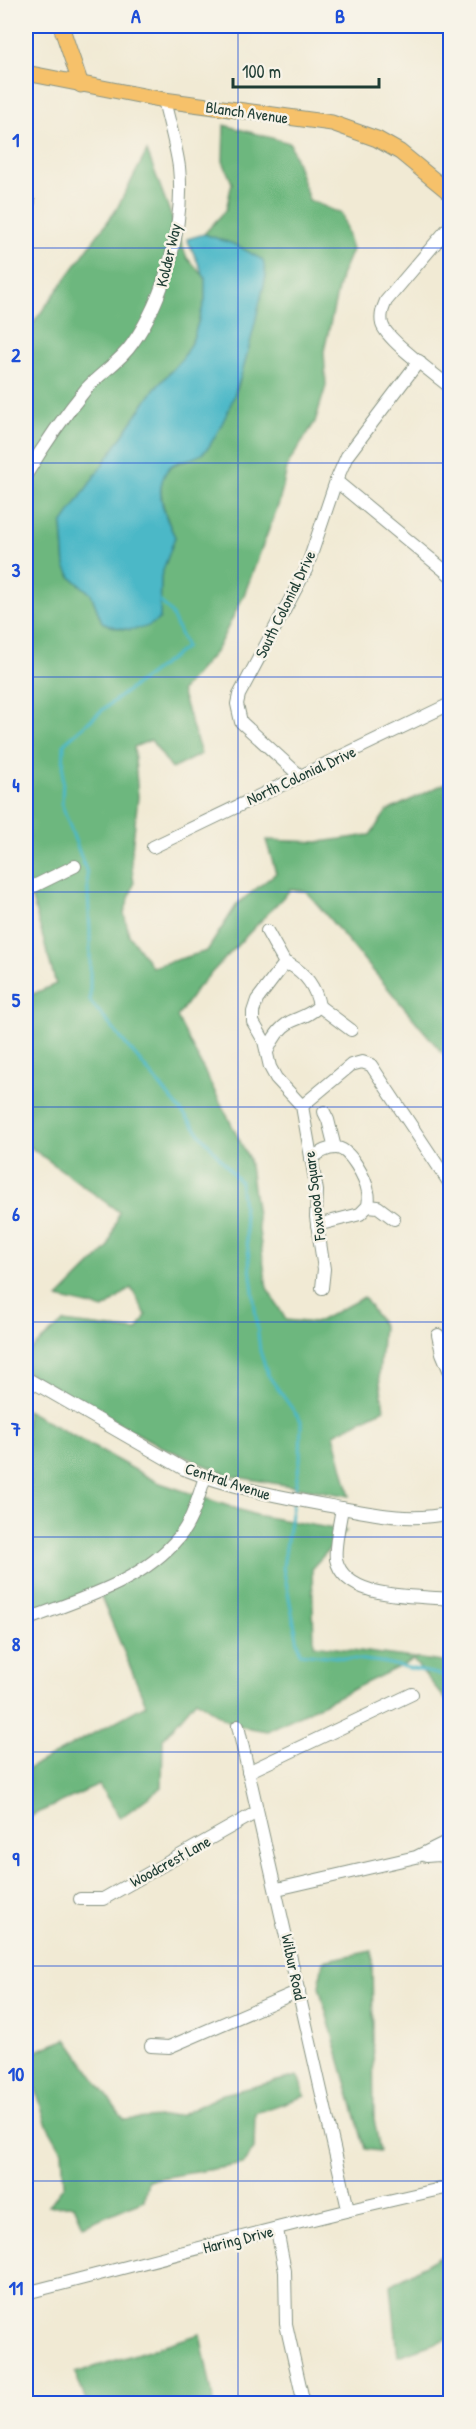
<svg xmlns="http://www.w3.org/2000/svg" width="476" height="2429" font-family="'Patrick Hand',sans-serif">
<rect width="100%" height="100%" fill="#f7f3e8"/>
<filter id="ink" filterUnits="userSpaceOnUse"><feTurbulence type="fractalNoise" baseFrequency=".0167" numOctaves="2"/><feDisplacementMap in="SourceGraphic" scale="12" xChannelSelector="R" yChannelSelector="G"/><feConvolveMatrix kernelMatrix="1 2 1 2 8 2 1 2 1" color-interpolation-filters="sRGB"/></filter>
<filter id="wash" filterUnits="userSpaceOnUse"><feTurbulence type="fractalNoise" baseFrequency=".008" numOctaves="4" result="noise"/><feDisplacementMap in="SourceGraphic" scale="24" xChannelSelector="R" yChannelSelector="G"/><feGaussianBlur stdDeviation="1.35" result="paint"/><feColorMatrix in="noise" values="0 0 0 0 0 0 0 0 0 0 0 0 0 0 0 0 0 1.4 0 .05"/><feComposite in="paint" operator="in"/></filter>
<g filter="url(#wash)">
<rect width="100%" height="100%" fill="#f1ead4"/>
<g fill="#6db77e" stroke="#467a59" stroke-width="1.5">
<path d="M224,125L290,143L309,200L342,214L352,250L341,276L324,351L326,386L315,422L288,464L279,503L244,595L216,651L181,691L201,754L172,769L151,740L134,747L138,797L131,859L134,884L124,913L129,935L152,967L207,951L237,904L276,873L266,840L320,842L370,835L387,811L450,781V1062L306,891L290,890L198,987L177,1017L249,1159L267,1288L286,1320L315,1323L364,1297L383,1326L379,1376L384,1409L334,1434L350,1496L231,1476L160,1446L26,1372V1354L63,1322L137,1331L146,1315L131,1288L104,1309L58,1298L108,1248L119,1212L26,1144V997L56,984L26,878V333L116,210L147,151L187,258L205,277V300L193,339L182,359L153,391L62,525L65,566L71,577L91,594L102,622C127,634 137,631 160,618L161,576L175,537C163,512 146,466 187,461L238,387L266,276L236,245L204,234L226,210L232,183L223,161Z"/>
<polygon points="26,1410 157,1482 255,1515 346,1531 312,1568 314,1645 450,1663 450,1705 413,1660 267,1731 233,1725 196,1700 163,1739 162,1787 120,1818 99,1785 26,1818 26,1770 146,1705 97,1587 26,1619"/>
<polygon points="372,1951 374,2119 380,2151 365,2149 319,1987 323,1961"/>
<polygon points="67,2039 124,2120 181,2115 223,2094 298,2076 305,2096 255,2113 254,2149 243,2164 148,2180 144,2200 83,2226 74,2205 49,2206 64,2185 62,2151 46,2123 26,2055"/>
<polygon points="444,2254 450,2264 450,2338 398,2356 391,2285"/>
<polygon points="200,2334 214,2403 87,2403 75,2373"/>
</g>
<path fill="#4cb8c7" stroke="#367a7e" stroke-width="1.5" d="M204,234L236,245L263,260L266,276C252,333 242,395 210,445C196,467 173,453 164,476C155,495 166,519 175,537L161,576L160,618C144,634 121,631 102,622L91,594L71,577L65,566L62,524L153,391L182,359L193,339L205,300V278L187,239Z"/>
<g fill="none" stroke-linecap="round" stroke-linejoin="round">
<g stroke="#4cb8c7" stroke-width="3">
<polyline points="161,602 171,613 186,647 106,707 64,743 62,805 87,873 90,931 90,1001 240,1182 260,1351 268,1375 301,1421 300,1460 294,1495"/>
<polyline points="293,1501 283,1567 300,1653 381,1662 450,1677"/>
</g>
</g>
</g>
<g filter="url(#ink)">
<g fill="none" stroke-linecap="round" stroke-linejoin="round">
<g stroke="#889484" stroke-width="14">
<g id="minor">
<polyline points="26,203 29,202"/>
<path d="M450,226L386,301C383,308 380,315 382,324C386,340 436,375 450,387"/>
<path d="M26,475C44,445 64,416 86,389C100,373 120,362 132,344C165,298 185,224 179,167C176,145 169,122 164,100"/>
<polyline points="336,481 450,575"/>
<polyline points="299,775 241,722 237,704 239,695 306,570 336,481 347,456 419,361"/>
<polyline points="153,847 450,704"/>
<polyline points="26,890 75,866"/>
<polyline points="267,931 286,965"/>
<polyline points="319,1006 351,1030"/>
<path d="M267,1052C271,1042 279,1028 290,1022C301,1017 310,1015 319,1006C316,988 305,973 289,964L282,967L257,1000L253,1012V1022L264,1041L270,1067L276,1078L302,1106L317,1191L316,1217L324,1269L322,1288"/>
<polyline points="302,1106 351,1065 362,1062 371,1065 450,1184"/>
<polyline points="324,1112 328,1120 335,1148"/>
<path d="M311,1159C318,1153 327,1148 336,1148C350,1148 366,1179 368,1192C369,1196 369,1201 368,1206L360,1214L317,1225"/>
<polyline points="368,1206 378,1207 394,1219"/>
<polyline points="438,1335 442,1353 450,1372"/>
<path d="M26,1378L184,1469C234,1489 288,1498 341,1508C378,1515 413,1522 450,1513"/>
<path d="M342,1508C340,1521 334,1547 336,1559C345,1601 417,1595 450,1599"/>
<path d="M26,1620C79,1599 141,1583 179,1537C193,1520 198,1497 205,1477"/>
<polyline points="238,1726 348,2209"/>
<polyline points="248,1772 412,1694"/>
<polyline points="426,1856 439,1855 450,1860"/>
<polyline points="277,1889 416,1857 450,1840"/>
<polyline points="80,1899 103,1899 257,1812"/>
<polyline points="450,1949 450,1964"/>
<polyline points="151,2046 169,2047 299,1991"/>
<polyline points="277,2230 285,2271 286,2324 304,2404"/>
<path d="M26,2293C167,2257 308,2218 450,2187"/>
</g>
</g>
<g stroke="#889484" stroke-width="17">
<g id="major">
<polyline points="61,26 81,85"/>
<polyline points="26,73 164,100 332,123 377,139 400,152 450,193"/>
</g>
</g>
<use href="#minor" stroke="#fff" stroke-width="12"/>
<use href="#major" stroke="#f6c16b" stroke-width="15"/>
</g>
</g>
<path fill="none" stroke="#1d4ed8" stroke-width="1.5" stroke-opacity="0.55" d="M238,26V2404M26,248H450M26,463H450M26,677H450M26,892H450M26,1107H450M26,1322H450M26,1537H450M26,1752H450M26,1966H450M26,2181H450"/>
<g text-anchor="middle" stroke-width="5" stroke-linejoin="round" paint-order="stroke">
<g font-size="16" fill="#1f3d34" stroke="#f7f3e8">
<text transform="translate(247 112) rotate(8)" y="6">Blanch Avenue</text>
<text transform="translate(168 255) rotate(-77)" y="6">Kolder Way</text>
<text transform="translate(285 604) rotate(-64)" y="6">South Colonial Drive</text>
<text transform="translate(301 775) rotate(-25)" y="6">North Colonial Drive</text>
<text transform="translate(314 1196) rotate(-97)" y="6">Foxwood Square</text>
<text transform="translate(228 1481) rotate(18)" y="6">Central Avenue</text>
<text transform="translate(170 1861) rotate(-29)" y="6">Woodcrest Lane</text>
<text transform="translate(294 1967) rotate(78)" y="6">Wilbur Road</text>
<text transform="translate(238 2239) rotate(-14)" y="6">Haring Drive</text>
</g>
</g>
<rect width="476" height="2429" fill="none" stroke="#f7f3e8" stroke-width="66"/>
<path d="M233 78v9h146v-9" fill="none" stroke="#1f3d34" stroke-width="3"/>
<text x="242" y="78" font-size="18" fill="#1f3d34" stroke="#f7f3e8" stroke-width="4.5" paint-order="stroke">100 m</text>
<rect x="33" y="33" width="410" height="2363" fill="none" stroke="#1d4ed8" stroke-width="2"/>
<g font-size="20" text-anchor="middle" font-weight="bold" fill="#1d4ed8">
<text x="136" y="23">A</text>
<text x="340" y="23">B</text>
<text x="16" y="147">1</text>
<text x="16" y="362">2</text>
<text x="16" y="577">3</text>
<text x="16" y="792">4</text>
<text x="16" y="1007">5</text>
<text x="16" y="1221">6</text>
<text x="16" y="1436">7</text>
<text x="16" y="1651">8</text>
<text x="16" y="1866">9</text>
<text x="16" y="2081">10</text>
<text x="16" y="2295">11</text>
</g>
</svg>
